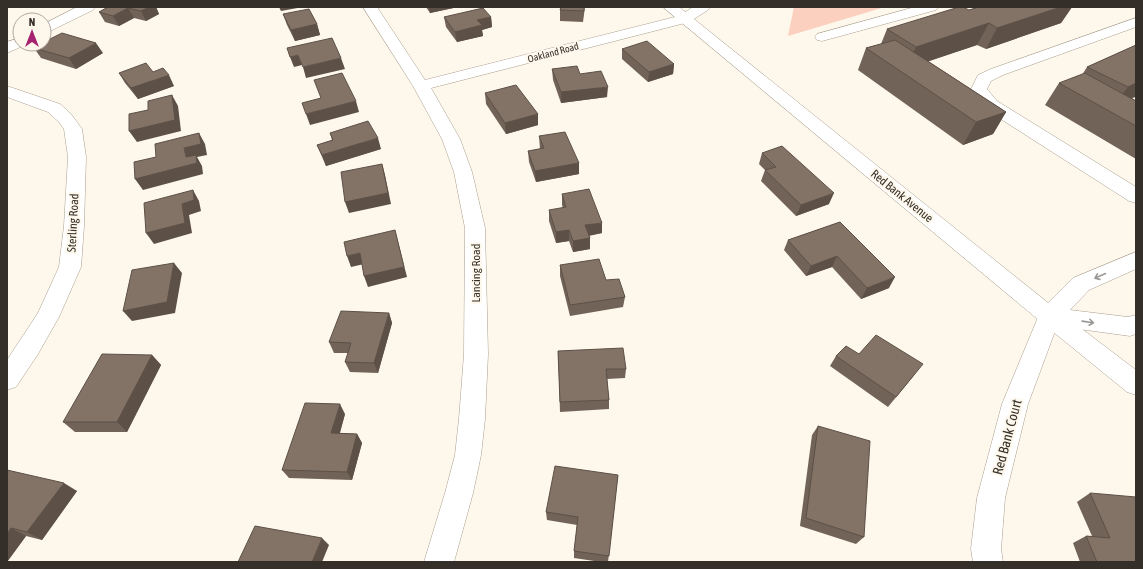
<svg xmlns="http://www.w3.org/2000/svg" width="1143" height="569" font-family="'Asap Condensed',sans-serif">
<rect width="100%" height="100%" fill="#fef7ec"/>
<polygon fill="#fbd0be" points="794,7 885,7 788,36"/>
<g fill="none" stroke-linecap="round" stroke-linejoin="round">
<g stroke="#a99f8e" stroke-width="1">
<g id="street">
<polygon points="77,7 95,7 93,10 44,34 44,24"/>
<polygon points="363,7 377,7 425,80 679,16 693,7 710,7 708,10 689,22 431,88 460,139 472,172 485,228 488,354 485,419 481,455 473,493 454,562 424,562 445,493 455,455 459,419 464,354 465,228 454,172 442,139 413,86"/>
<polygon points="915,7 938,7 936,10 822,41 817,40 815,37 817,34"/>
<polygon points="1136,18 1136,27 1003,75 991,81 987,89 997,101 1136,187 1136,203 1129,201 985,109 971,89 978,75 991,69"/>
<polygon points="20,38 20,44 26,44 25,45 7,53 7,42"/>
<polygon points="7,86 60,104 71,114 82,129 86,157 84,226 81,267 59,317 38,354 16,387 7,390 7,360 38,313 59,267 64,226 68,157 64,129 59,122 48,112 7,97"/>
<polygon points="1136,252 1136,269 1089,290 1070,310 1128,317 1136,315 1136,334 1130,336 1057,326 1028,404 1005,498 1001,549 1003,562 973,562 971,549 977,498 1002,404 1041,310 1073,278"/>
</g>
</g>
<g stroke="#a99f8e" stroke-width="1">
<polygon id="secondary" points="663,7 679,7 1057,310 1136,370 1136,395 1127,392 1041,322"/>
</g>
<use href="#street" fill="#fff" fill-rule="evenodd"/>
<use href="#secondary" fill="#fff" fill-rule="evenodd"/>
</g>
<g fill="#716358">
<polygon points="108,7 156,7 159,14 146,21 134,18 119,26 105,22 99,12"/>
<polygon points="426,7 458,7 430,13"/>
<polygon points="585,7 583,22 560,21 560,10"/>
<polygon points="979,7 1072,7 1061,23 986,49 977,45 928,61 1006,112 993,134 963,145 858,70 866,48 881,44 887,29 969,10"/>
<polygon points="283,14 317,24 320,35 295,41 287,25"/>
<polygon points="444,17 491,17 492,27 482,30 483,36 457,42 446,27"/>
<polygon points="1136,45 1136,97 1132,98 1136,101 1136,159 1045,105 1059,83 1082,75 1087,67"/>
<polygon points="34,48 103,53 76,69 41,58"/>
<polygon points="622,49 674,64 673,74 648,82 622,59"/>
<polygon points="552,69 580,74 607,97 561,103 553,80"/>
<polygon points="119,73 174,86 138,99 125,83"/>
<polygon points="485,93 538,114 538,125 506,134 486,104"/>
<polygon points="330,133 381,149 326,166 317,145 332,140"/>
<polygon points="539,136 579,163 579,174 536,182 529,162 528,151 540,149"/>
<polygon points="762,153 829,204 796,216 761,181 765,170 759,164"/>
<polygon points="562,194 602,233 589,236 590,249 573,252 569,241 556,243 549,221 549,210 563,208 562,205"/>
<polygon points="840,222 889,288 861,299 832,267 806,276 784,250 788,240"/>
<polygon points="560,265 606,280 625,297 623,307 570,316 560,276"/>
<polygon points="389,313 392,323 378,373 350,372 345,362 348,353 334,353 329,342"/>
<polygon points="558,351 626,369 625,378 607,379 609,400 609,409 560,412"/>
<polygon points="859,354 915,374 888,407 830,366 836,356"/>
<polygon points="152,355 161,365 127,432 75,432 63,422"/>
<polygon points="345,414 340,433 357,434 362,443 352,480 289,478 282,470"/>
<polygon points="818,426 864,537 856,544 800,526 812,435"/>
<polygon points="7,470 77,491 42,540 26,536 7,562"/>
<polygon points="618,475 608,562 601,562 574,558 574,551 577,525 547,520 546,512"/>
<polygon points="1090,493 1136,562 1080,562 1073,543 1086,536 1092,536 1077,502"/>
</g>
<g fill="#5c5047">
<polygon points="149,7 156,7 159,14 146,21 141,11"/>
<polygon points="279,7 303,7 281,11"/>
<polygon points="429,7 458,7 430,13"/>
<polygon points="1061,7 1072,7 1061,23 986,49 997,28"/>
<polygon points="128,8 134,18 119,26 113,16"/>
<polygon points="491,17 492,27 482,30 483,36 457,42 455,32 477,20"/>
<polygon points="989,23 977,45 906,69 916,47"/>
<polygon points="317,24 320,35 295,41 291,30"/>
<polygon points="96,43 103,53 76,69 69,58"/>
<polygon points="298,55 302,65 294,67 290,57"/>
<polygon points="341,58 345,69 306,78 303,67"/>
<polygon points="674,64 673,74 648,82 649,72"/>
<polygon points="169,75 174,86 138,99 131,88"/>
<polygon points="1136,83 1136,96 1111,109 1128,87"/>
<polygon points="608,87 607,97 561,103 561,92"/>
<polygon points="172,95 178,106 181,131 137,142 129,131"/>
<polygon points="356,101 359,112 310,125 306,114"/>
<polygon points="1006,112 993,134 963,145 976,122"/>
<polygon points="538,114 538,125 506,134 505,123"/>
<polygon points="199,133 205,144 207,155 197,157 202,166 203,174 143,190 135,179 186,157 184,148"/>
<polygon points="378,138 381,149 326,166 322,155"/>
<polygon points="579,163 579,174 536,182 535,171"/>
<polygon points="382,164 385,175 391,204 349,213 345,202"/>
<polygon points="193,190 199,201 201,211 189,215 192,233 154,244 146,233 182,204"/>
<polygon points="834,193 829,204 796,216 801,205"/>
<polygon points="602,223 602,233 585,236 585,225"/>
<polygon points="395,230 407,277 368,287 364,276"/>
<polygon points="569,230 569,241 556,243 556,232"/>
<polygon points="590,238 590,249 573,252 573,241"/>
<polygon points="360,253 364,264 351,267 347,256"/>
<polygon points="837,256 832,267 806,276 811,266"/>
<polygon points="174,263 182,273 175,313 132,321 123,311"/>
<polygon points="895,277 889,288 861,299 867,288"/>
<polygon points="389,313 392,323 378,373 374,363"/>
<polygon points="152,355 161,365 127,432 117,422"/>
<polygon points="340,404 345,414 337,442 331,433"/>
<polygon points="357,434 362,443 352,480 347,472"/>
<polygon points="64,483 77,491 42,540 27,532"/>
<polygon points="11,528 26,536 7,562 7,534"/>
<polygon points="322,538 329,545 322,562 312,562"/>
</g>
<g fill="#837366" stroke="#5c5047">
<polygon points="108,7 149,7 141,11 128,8 113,16 99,12"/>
<polygon points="561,7 584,7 584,11 560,10"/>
<polygon points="959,7 963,7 969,10 979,7 1061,7 997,28 989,23 916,47 887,29"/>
<polygon points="483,8 491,17 477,20 482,25 455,32 444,17"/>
<polygon points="309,9 317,24 291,30 283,14"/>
<polygon points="62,33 96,43 69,58 34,48 41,44 44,44 44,42"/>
<polygon points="332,38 341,58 303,67 298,55 290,57 287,48"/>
<polygon points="895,40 1006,112 976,122 866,48"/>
<polygon points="647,41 674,64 649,72 622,49"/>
<polygon points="1136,45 1136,83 1128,87 1087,67"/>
<polygon points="146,63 153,72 163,68 169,75 131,88 119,73"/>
<polygon points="577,66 580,74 601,71 608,87 561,92 552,69"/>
<polygon points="342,73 356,101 306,114 302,103 321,98 314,80"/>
<polygon points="1085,73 1136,101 1136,126 1059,83"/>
<polygon points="516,85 538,114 505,123 485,93"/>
<polygon points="172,95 175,120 129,131 129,114 148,110 148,101"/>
<polygon points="368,121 378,138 322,155 317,145 333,140 330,133"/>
<polygon points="565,132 579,163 535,171 528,151 544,148 539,136"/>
<polygon points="199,133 201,144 184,148 186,157 196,155 197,163 135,179 134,162 156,157 155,144"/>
<polygon points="782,146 834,193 801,205 765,170 776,167 762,153"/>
<polygon points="382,164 388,193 345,202 341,172"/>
<polygon points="589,189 602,223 585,225 590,238 573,241 569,230 556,232 549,210 566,207 562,194"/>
<polygon points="193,190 194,200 182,204 185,223 146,233 144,203"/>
<polygon points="840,222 895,277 867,288 837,256 811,266 788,240"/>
<polygon points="395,230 404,267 364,276 360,253 347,256 344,242"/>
<polygon points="599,259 606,280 619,279 625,297 570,305 560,265"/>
<polygon points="174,263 167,302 123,311 132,270"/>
<polygon points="341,311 389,313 374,363 345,362 351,343 329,342"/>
<polygon points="876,335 923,364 896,397 836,356 846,346 859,354"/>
<polygon points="623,348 626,369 606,369 609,400 560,402 558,351"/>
<polygon points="102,354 152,355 117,422 63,422"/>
<polygon points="305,403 340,404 331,433 357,434 347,472 282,470"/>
<polygon points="818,426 870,441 864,537 806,518"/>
<polygon points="555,466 618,475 609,556 574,551 578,517 546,512"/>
<polygon points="7,470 64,483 27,532 11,528 7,534"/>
<polygon points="1090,493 1136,497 1136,562 1097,562 1086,536 1110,538"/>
<polygon points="255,526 322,538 312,562 238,562"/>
</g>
<defs><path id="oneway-shaft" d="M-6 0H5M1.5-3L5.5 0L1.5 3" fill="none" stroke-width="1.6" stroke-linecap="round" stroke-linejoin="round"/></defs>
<g stroke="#9a9894">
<use href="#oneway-shaft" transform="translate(1100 276) rotate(156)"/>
<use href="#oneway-shaft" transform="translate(1088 322) rotate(8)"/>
</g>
<g text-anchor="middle" stroke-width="4" stroke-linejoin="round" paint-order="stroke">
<g font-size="10" fill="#343029" stroke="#fef7ec">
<text transform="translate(553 52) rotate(-15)" y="4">Oakland Road</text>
</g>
<g font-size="12" fill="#343029" stroke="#fef7ec">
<text transform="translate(902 196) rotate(39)" y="4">Red Bank Avenue</text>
<text transform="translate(73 223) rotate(-87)" y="4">Sterling Road</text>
<text transform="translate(476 273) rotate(-90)" y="4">Lancing Road</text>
</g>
<g font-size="14" fill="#343029" stroke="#fef7ec">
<text transform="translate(1007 437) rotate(-75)" y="5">Red Bank Court</text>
</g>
</g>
<rect width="1143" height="569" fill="none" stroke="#343029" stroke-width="16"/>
<g transform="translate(32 32)"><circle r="19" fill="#fef7ec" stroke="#ada79e"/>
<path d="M0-3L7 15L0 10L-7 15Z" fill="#a62371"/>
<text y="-6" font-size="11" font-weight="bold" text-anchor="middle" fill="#343029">N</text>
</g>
</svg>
